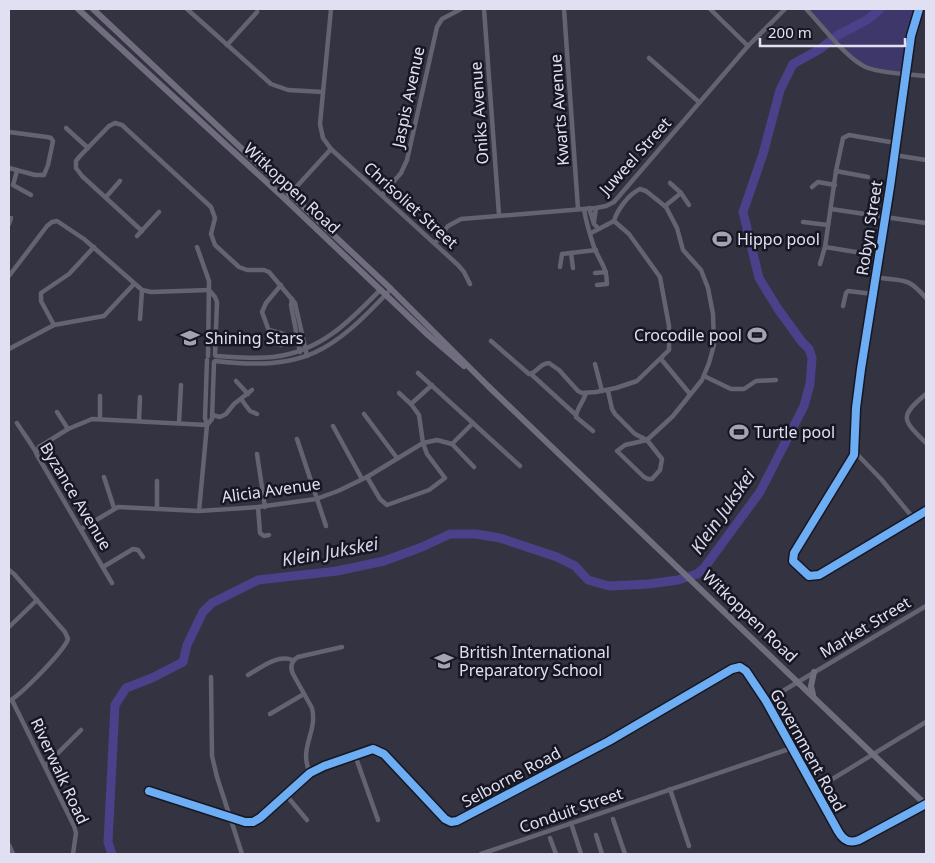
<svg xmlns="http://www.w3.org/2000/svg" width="935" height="863" font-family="'Noto Sans',sans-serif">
<rect width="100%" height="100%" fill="#343341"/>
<polygon fill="#3e386a" points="807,9 917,9 904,74 861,65"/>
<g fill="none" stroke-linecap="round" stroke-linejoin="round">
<polyline stroke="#4b408a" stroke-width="9" points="112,854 108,842 115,705 126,688 152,678 183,662 187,645 203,612 212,603 258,580 337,571 384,561 422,547 450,534 476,534 500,538 557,557 575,566 588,580 609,586 649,584 678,580 697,574 704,568 760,492 804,406 810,384 812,358 809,349 802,342 778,309 759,278 743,212 763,154 780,90 793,64 820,49 838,35 867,20 880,9"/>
<g stroke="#646371" stroke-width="4.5">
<polyline points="187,9 271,84 288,90 323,92"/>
<polyline points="331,9 320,124 323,138 331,149 458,265 464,272 470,284"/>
<polyline points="484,9 499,215"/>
<polyline points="564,9 578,209"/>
<polyline points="710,9 748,46"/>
<path d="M806,9C822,25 848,61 868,68C886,74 907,74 926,76"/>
<polyline points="919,9 911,36 890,187 861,369 856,408 854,455 794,553 793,561 809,576 819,575 926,511"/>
<polyline points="227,45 257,12"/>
<polyline points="649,58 699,102"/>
<polyline points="66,128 88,148"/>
<polyline points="9,132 47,137 51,138 53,141 48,165 44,175 35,175 9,168"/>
<polyline points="894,155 926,160"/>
<polyline points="17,171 13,185 31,195"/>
<polyline points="836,171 868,177"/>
<polyline points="670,183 681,193 689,205"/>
<polyline points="812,187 818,182 835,185"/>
<polyline points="382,195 401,173 407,160 437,27 442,19 461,9"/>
<polyline points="288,196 331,149"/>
<polyline points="106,197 120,181"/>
<polyline points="665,206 681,193"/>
<polyline points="589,208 594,224 599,229"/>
<path d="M584,209C586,222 590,235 594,247C600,262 607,267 607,284L597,285"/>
<polyline points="831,209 926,223"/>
<polyline points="594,222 596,208"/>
<polyline points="803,222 828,225"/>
<polyline points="9,224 11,218"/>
<polyline points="142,231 82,176 76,168 76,161 80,156 109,126 115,123 122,125 211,207 215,218 211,234 215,245 239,267 247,270 264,270 269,272 295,303 307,356"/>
<polyline points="591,233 614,221"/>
<polyline points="137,236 159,212"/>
<polyline points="435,243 448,226 461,219 596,208 606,206 614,202 748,46 785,9"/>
<polyline points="197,247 209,281 208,356"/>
<polyline points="825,247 856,252"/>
<polyline points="571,253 573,268"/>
<polyline points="820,264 825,247 836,171 843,138 849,135 896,143"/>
<polyline points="560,267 562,254 596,250"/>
<polyline points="595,273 606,272"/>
<polyline points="9,276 47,226 52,222 57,221 84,239 142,290 151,292 209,290"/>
<path d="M875,277C903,282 906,275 926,298"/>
<polyline points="209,290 215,297 217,302 215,355"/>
<polyline points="292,299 291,305 300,352"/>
<polyline points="843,306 846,293 848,291 873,294"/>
<polyline points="140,319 142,290"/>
<polyline points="54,325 41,301 41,293 69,274 94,247"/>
<polyline points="269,330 284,334 289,339 288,342 280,345 273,342 262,312 266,303 281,285"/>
<path d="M491,341L529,374C537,373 540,363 549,363L559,370L578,391L582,393L596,392L616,388L637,381L669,350V326L660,277L629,234L614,221"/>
<polyline points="9,349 54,325 104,316 134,284"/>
<path d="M216,356C235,357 254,359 273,357C320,352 350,321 381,289"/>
<polyline points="661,359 690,394"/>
<path d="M215,361C305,371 331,353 391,289"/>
<polyline points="595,364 602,391"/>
<polyline points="418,373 520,466"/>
<polyline points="531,374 576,415"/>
<polyline points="704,376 731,389 744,389 756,381 776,380"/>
<polyline points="236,381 248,394"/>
<path d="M608,391L612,409L615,414L635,434L647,440L662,459L660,470L652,479H648L644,477L617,451L625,445L647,440L673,416L702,380L709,363L714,345L713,314L708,288L701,270L683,250L677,228L666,207L646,191L640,189C629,194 617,210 614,221"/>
<path d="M586,393C584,401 576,409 576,417L593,431"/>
<path d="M926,394C898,417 903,420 926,443"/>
<polyline points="241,399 250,411 257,414"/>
<polyline points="411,404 432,385"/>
<polyline points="57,412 68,429"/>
<polyline points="364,414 397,458"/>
<polyline points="212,415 220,417 226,414 234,404 252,390"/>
<polyline points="100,418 100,396"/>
<polyline points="139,421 140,397"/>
<path d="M17,423C21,430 36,450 37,455L112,583"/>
<polyline points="179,423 181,385"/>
<polyline points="207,425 212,419 214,362"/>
<polyline points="333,426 362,479"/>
<polyline points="297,439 326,526"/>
<polyline points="452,444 473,423"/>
<polyline points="37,451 39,447 68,429 92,419 207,425"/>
<polyline points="855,452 881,479 914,519"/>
<polyline points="257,454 265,507"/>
<polyline points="104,477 114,508"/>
<polyline points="367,477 380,499 387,505 429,490 445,478 427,454 423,443 419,415 411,404 399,393"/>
<polyline points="258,507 260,533 264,536 269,535"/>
<polyline points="157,508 157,481"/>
<polyline points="199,511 207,425 205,418 207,360"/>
<polyline points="81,529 118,507 199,511 258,507 316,499 338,491 367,477 423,443 437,440 452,444 474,467"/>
<polyline points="103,567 133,549 138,550 143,557"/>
<path d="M9,570L14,574L65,632L68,639C64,651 21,695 9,701"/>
<polyline points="9,627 37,600"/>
<path d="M248,675C262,667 277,654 293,660"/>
<polyline points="211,677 212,756 217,777 242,854"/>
<polyline points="12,700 74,826 76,833 73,854"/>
<polyline points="766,701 926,606"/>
<polyline points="270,714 304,694"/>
<polyline points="355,755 378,820"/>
<polyline points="45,766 81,730"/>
<path d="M310,773C298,748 318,732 312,708L293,674C290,667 291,661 298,657L342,647"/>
<polyline points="670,789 689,846"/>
<polyline points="816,789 926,722"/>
<path d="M149,791L245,822H253L260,818L310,773L324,766L373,749L384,754L445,819L451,822L457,821L609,741L732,669L740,667L746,671L766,701L838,831C843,840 849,844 859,840L926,804"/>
<polyline points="286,795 307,820"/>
<polyline points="613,819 625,854"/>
<polyline points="571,823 581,854"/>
<polyline points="596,835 602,854"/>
<polyline points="550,838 556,854"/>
<polyline points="9,845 13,854"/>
<polyline points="481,854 792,748"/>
</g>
<g stroke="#706e7e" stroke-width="6">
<polyline points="78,9 285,199 428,335 464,366"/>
<polyline points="93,9 391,289 488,386 926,805"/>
<polyline points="813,695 811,686 814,672"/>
</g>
<g stroke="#171723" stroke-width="11">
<g id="cycleway">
<polyline points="919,9 911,36 890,187 861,369 856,408 854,455 794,553 793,561 809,576 819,575 926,511"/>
<path d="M149,791L245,822H253L260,818L310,773L324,766L373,749L384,754L445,819L451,822L457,821L609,741L732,669L740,667L746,671L766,701L838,831C843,840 849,844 859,840L926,804"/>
</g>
</g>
<use href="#cycleway" stroke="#6dadf4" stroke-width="8"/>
</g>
<defs>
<g id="stadium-bare" transform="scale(1.5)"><path d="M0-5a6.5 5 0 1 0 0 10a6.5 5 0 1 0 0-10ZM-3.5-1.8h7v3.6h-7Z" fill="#a4a3b4" stroke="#171723" stroke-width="2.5" paint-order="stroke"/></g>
<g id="school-bare" transform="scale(1.5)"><path d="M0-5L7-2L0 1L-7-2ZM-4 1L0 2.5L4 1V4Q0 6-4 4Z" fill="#a4a3b4" stroke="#171723" stroke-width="2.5" paint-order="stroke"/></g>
</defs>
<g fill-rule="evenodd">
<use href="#stadium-bare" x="722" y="239"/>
<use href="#stadium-bare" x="757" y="335"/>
<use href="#school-bare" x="190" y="338"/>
<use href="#stadium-bare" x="739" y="432"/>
<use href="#school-bare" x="444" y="661"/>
</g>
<g text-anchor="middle" stroke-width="5" stroke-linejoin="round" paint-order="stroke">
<g font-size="16" fill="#e0e0f2" stroke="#171723">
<text transform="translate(408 97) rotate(-78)" y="6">Jaspis Avenue</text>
<text transform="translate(559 110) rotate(-94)" y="6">Kwarts Avenue</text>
<text transform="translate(479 113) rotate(-94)" y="6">Oniks Avenue</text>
<text transform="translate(635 156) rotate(-48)" y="6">Juweel Street</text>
<text transform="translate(292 188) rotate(43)" y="6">Witkoppen Road</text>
<text transform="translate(411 205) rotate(42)" y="6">Chrisoliet Street</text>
<text transform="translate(869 228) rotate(-81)" y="6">Robyn Street</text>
<text transform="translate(271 490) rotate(-8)" y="6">Alicia Avenue</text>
<text transform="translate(76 496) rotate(59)" y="6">Byzance Avenue</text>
<text transform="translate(750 616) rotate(44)" y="6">Witkoppen Road</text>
<text transform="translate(865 627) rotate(-31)" y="6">Market Street</text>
<text transform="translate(808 750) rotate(61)" y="6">Government Road</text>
<text transform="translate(60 771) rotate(65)" y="6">Riverwalk Road</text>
<text transform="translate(511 777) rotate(-28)" y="6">Selborne Road</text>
<text transform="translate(571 810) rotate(-19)" y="6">Conduit Street</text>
</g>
<g font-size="16" fill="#e0e0f2" stroke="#171723" text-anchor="start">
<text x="737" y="245">Hippo pool</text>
<text x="742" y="341" text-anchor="end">Crocodile pool</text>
<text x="205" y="344">Shining Stars</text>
<text x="754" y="438">Turtle pool</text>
<text x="459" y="658">British International<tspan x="459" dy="18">Preparatory School</tspan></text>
</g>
<g font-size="18" font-style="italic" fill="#d5d5ec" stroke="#171723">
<text transform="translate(723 512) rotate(-55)" y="6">Klein Jukskei</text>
<text transform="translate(330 552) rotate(-10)" y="6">Klein Jukskei</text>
</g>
</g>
<rect width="935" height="863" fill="none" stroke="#e0e0f2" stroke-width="20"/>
<path d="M760 38v8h145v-8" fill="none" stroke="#e0e0f2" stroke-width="2.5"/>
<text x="768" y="38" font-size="15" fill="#e0e0f2" stroke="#171723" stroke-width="4" paint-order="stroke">200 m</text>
</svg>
